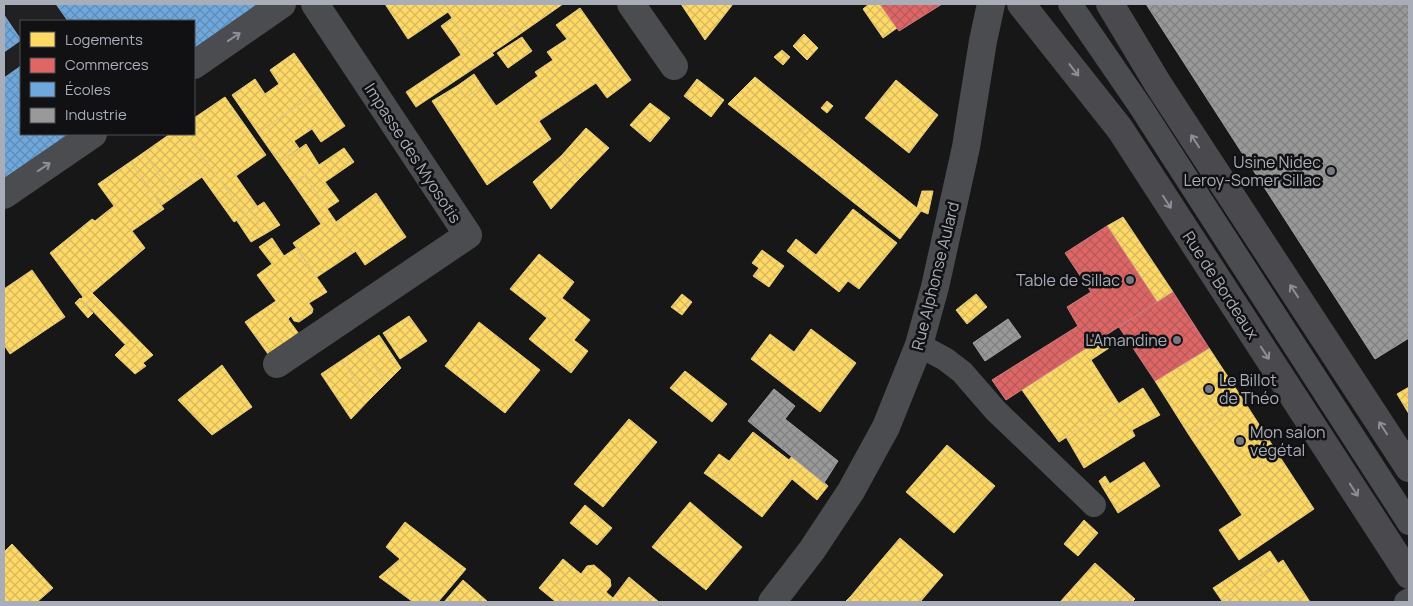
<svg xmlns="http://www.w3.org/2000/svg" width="1413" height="606" font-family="Manrope,sans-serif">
<defs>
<pattern id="homes-cross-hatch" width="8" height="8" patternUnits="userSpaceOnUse" patternTransform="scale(1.25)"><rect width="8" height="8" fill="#ffd966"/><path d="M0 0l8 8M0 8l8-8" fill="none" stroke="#d6b85d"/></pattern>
<pattern id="shops-cross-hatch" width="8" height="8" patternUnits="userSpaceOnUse" patternTransform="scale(1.25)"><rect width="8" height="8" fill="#e06666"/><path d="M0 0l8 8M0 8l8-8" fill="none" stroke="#b45a5a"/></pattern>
<pattern id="schools-cross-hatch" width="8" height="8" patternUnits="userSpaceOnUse" patternTransform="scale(1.25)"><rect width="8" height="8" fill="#6fa8dc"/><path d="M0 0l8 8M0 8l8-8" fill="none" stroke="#608bb3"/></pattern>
<pattern id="industry-cross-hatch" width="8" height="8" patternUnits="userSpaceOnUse" patternTransform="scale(1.25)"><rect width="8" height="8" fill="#999"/><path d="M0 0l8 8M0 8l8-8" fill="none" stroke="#7f8080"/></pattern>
</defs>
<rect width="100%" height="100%" fill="#171717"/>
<polygon fill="#212123" points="4,4 264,4 194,51 194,21 21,21 21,134 76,134 4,183"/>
<g fill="url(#homes-cross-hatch)" stroke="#e5cc7f">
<polygon points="385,4 500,4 520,34 492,53 494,55 482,63 448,12 408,39"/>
<polygon points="500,4 563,4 520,34"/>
<polygon points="681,4 733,4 705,40"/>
<polygon points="869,4 880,4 897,28 883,38 863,9"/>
<polygon points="580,8 631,80 607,98 596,83 539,121 551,139 487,185 432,101 457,86 465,98 482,86 496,106 538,76 535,72 553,60 547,52 567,39 556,25"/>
<polygon points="452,18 467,40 456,47 441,26"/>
<polygon points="804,34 818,48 807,60 793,46"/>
<polygon points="522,37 532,51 508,68 497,53"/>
<polygon points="467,40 482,63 416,107 406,92 461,55 456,47"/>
<polygon points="782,50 790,57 783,65 774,57"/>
<polygon points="294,53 320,90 258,133 232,95 255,79 265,94 279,84 270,70"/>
<polygon points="474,74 482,86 465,98 457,86"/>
<polygon points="755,77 810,122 787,150 728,104"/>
<polygon points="697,79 724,100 711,117 684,96"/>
<polygon points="896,80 938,115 909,153 865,118"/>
<polygon points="320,90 345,126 321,142 312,129 294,141 299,148 279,163 258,133"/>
<polygon points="225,97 266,155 236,176 257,206 246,215 185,134 194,134 194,118"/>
<polygon points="827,101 833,106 827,113 821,108"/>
<polygon points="650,103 670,118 650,142 630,125"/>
<polygon points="810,122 917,208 922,191 933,191 928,214 921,211 900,239 787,150"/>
<polygon points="586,128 609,148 578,180 562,155"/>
<polygon points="170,134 185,134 246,215 234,222 199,173 172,192 143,153"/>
<polygon points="306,144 319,165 293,183 279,163"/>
<polygon points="344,148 354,162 325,182 339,201 327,209 304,175"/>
<polygon points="143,153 172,192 199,173 202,177 162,205 130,162"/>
<polygon points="562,155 578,180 551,209 533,182"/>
<polygon points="130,162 164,209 132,231 145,248 92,293 153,355 143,363 81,299 83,297 50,253 92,219 95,221 114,206 98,184"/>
<polygon points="304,175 356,251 317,277 293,243 321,224 293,183"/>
<polygon points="376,193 406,237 365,265 336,222"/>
<polygon points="264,202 280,225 265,234 250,211"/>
<polygon points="853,209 897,243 859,289 848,281 839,292 787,251 796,239 816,255"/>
<polygon points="250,211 265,234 251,242 237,221"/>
<polygon points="1123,217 1173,292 1157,302 1107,226"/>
<polygon points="272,238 284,256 296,248 327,292 309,303 313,309 312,313 299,322 294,321 291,316 288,319 299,334 268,354 245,322 276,301 257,275 272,264 259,247"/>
<polygon points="762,250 784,266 769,287 753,276 759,268 752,263"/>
<polygon points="539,254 574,282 562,298 590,320 574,340 588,351 571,373 529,339 547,318 510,289"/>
<polygon points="32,270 65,317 10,354 4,345 4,289"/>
<polygon points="682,294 692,302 682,315 671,307"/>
<polygon points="976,294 987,307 967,324 956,310"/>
<polygon points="80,298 93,313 88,318 75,303"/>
<polygon points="409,316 427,341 400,359 383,333"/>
<polygon points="479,322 540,370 505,413 445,366"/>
<polygon points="811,329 856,363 820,412 751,359 770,334 794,352"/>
<polygon points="379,335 401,368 386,383 361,347"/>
<polygon points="1102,338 1109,348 1091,360 1119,404 1059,442 1022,390"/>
<polygon points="125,345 146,366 135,374 115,355"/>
<polygon points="361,347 386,383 369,400 342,360"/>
<polygon points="1209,348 1244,401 1189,435 1155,381"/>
<polygon points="342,360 369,400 351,419 321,374"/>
<polygon points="222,365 252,407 212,435 178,400"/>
<polygon points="685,371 727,404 712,422 670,388"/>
<polygon points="1409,387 1409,414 1397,394"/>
<polygon points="1143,388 1160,415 1132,430 1135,436 1084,468 1066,437"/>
<polygon points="1244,401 1278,454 1225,489 1189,435"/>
<polygon points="629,419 657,442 603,507 574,484"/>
<polygon points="753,432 789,460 792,456 828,486 817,500 792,479 762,517 714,480"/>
<polygon points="947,445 995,486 954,533 906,492"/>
<polygon points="719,454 729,461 714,480 704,473"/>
<polygon points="1278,454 1314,509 1239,560 1219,530 1242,515 1225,489"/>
<polygon points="1144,462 1160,486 1118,513 1103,488"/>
<polygon points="1105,476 1110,484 1103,488 1099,481"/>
<polygon points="690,502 742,547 706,590 652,547"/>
<polygon points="585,505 612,528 597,545 570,523"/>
<polygon points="1084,520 1098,533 1078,556 1064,544"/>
<polygon points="405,522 466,569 438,602 413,602 379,577 400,559 386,547"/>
<polygon points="900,538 943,575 920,602 845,602 851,596 856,599 876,576 871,572"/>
<polygon points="12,544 53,588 37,602 4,602 4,552"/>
<polygon points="1270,551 1278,563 1222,601 1213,588"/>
<polygon points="563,559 581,574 587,566 594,565 610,579 611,586 606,592 613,598 629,577 659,602 582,602 549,576"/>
<polygon points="1283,560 1310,602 1223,602 1222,601"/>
<polygon points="1095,563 1135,599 1132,602 1060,602"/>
<polygon points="871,572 876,576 856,599 851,596"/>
<polygon points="549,576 582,602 556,602 539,588"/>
<polygon points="463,580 488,602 444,602"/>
</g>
<g fill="url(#shops-cross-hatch)" stroke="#cf7b7f">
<polygon points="880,4 942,4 899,31"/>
<polygon points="1107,226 1157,302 1006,400 992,380 1078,326 1067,307 1091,292 1065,253"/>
<polygon points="1173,292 1209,348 1155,381 1119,327"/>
</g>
<g fill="url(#schools-cross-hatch)" stroke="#80aad1">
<polygon points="56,4 264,4 194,51 194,21 68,21"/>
<polygon points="4,15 21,40 4,52"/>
<polygon points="21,66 21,134 76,134 4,183 4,78"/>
</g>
<g fill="url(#industry-cross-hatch)" stroke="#9e9fa2">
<polygon points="1146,4 1409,4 1409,338 1375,359"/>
<polygon points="1008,319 1021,337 985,361 973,343"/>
<polygon points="774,389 795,406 785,419 838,461 824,483 748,421"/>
</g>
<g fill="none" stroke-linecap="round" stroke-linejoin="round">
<g stroke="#4b4c50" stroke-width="24">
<polyline points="1070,4 1140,106 1409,523"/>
<polyline points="919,345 945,359 962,372 996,411 1094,505"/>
<polyline points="1406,602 1409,600"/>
</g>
<g stroke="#4b4c50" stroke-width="28">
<polyline points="631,4 674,66"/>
<polyline points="194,65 282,4"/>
<polyline points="4,195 93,134"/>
<polyline points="277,364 468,235 315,4"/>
<polyline points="772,602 812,550 851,491 886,427 919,345 935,287 966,147 983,41 991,4"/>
</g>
<g stroke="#4a4a4e" stroke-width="28">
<polyline points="1021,4 1120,129 1409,575"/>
<polyline points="1110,4 1158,84 1409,468"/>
</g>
</g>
<defs><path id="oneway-shaft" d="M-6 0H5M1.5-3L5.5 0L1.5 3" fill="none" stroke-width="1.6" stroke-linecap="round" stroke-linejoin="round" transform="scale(1.25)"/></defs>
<g stroke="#8c9099">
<use href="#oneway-shaft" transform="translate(234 37) rotate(-34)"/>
<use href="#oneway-shaft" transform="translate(44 167) rotate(-34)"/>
</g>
<g stroke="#8c8f98">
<use href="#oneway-shaft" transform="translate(1074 70) rotate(52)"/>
<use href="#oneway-shaft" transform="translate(1195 141) rotate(-123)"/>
<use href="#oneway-shaft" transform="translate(1167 202) rotate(57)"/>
<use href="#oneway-shaft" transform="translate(1294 291) rotate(-123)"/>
<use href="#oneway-shaft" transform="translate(1265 353) rotate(57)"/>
<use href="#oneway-shaft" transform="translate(1383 428) rotate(-123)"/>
<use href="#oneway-shaft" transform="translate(1354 490) rotate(57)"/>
</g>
<g fill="#757880" stroke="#111113" stroke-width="2">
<circle cx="1331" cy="171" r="5"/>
<circle cx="1130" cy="280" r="5"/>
<circle cx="1177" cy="340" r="5"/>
<circle cx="1209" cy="389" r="5"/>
<circle cx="1240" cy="441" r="5"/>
</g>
<g text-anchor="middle" stroke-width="5" stroke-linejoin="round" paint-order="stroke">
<g font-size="16" fill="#a8adb8" stroke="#111113">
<text transform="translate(413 153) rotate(57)" y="6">Impasse des Myosotis</text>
<text transform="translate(935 276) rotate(-76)" y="6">Rue Alphonse Aulard</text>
<text transform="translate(1221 285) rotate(57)" y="6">Rue de Bordeaux</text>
</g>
<g font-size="16" fill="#a8adb8" stroke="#111113" text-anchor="end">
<text x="1321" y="168">Usine Nidec<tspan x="1321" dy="18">Leroy-Somer Sillac</tspan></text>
<text x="1120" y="286">Table de Sillac</text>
<text x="1167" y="346">L'Amandine</text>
<text x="1219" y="386" text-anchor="start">Le Billot<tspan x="1219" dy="18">de Théo</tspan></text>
<text x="1250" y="438" text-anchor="start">Mon salon<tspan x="1250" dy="18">végétal</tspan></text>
</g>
</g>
<rect width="1413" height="606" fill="none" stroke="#a8adb8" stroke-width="10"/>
<rect x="20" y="20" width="175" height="115" fill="#111113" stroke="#4d4f55"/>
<rect x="30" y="32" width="25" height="15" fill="#ffd966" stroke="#4d4f55"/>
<text x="65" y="45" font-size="15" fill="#a8adb8">Logements</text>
<rect x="30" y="58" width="25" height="15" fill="#e06666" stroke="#4d4f55"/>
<text x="65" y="70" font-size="15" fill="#a8adb8">Commerces</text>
<rect x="30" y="82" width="25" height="15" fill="#6fa8dc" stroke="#4d4f55"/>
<text x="65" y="95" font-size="15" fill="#a8adb8">Écoles</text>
<rect x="30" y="108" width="25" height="15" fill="#999999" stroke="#4d4f55"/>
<text x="65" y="120" font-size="15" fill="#a8adb8">Industrie</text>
</svg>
